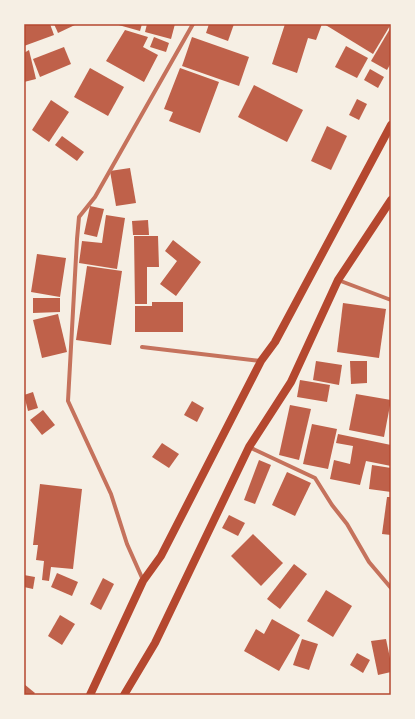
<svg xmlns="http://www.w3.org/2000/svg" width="415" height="719" font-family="Roboto,sans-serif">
<rect width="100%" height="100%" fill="#f6efe4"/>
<g fill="#bf614a">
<polygon points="24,24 50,24 54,35 24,46"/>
<polygon points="54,24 77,24 58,33"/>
<polygon points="115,24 142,24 140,31"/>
<polygon points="147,24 175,24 171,39 145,32"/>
<polygon points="209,24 234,24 228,41 206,33"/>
<polygon points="285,24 322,24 316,40 308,38 297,73 272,64"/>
<polygon points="324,24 391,24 373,54"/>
<polygon points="391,27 391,63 387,70 371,61"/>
<polygon points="125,30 148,37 143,47 158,55 144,82 106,61"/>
<polygon points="154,37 169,43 166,52 150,47"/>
<polygon points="192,37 249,57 239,86 182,66"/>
<polygon points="346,46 368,58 357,78 335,67"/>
<polygon points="64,47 71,64 40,77 33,59"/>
<polygon points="29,50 36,79 24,82 24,53"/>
<polygon points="90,68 124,87 108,116 74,97"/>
<polygon points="180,68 219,82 200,133 169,121 173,112 164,109"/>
<polygon points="370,69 384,77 378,88 364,80"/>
<polygon points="254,85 303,110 287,142 238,117"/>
<polygon points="357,99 367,104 359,120 349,115"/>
<polygon points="51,100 69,112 49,142 32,130"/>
<polygon points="327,126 347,136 331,170 311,161"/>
<polygon points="62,136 84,152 77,161 55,145"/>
<polygon points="130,168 136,203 116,206 110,171"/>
<polygon points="90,206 104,209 97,237 84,234"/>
<polygon points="106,215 125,218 117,269 79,263 82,241 102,243"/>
<polygon points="148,220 149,235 133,235 132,221"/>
<polygon points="134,236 158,236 159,267 147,267 147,304 135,304"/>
<polygon points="173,240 201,262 176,296 160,284 177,261 165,251"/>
<polygon points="37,254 66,258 60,297 31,292"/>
<polygon points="87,266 122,271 111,345 76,340"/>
<polygon points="33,298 60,298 60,312 33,313"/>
<polygon points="152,302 183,302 183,332 135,332 135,306 152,306"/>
<polygon points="343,303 386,309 379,358 337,352"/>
<polygon points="58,314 67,352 42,358 33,320"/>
<polygon points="316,361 342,365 339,385 313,380"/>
<polygon points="350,361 367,361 367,383 351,384"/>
<polygon points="300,380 330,385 327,402 297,397"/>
<polygon points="33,392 38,408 28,411 24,395"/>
<polygon points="356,394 391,400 384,437 349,430"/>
<polygon points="192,401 204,408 197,422 184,415"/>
<polygon points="290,405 311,409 299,460 279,455"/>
<polygon points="43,410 55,425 42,435 30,420"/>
<polygon points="312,424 337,429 328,469 303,464"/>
<polygon points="338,434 391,445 391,466 366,461 360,485 330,479 334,460 350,464 353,446 336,443"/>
<polygon points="162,443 179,454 169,468 152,457"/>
<polygon points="259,460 271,465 255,504 244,500"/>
<polygon points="372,465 391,468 391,492 369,489"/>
<polygon points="287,472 311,483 295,516 272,505"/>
<polygon points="40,484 82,489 73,569 51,567 49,581 42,580 44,561 36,560 38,545 33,545"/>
<polygon points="387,497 391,497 391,535 382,534"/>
<polygon points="229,515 245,523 238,536 222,528"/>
<polygon points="253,534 283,563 261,586 231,556"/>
<polygon points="294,564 307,574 280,609 267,599"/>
<polygon points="57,573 78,582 72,596 51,587"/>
<polygon points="24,575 35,577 33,589 24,587"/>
<polygon points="103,578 114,584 101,610 90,604"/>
<polygon points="326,590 352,606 333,637 307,621"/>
<polygon points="60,615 75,624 62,645 48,636"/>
<polygon points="272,619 300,635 279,671 244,651 256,629 264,634"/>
<polygon points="302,639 318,644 309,670 293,665"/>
<polygon points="386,639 391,663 391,672 378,675 371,641"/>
<polygon points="357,653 370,660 363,673 350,665"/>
<polygon points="24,684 35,693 33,695 24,695"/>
</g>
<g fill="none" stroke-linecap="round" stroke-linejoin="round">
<g stroke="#c5725c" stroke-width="4">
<polyline points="338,280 391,300"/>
<polyline points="142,347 261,361"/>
<polyline points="249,447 315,478 332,505 347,524 369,562 391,588"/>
<polyline points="143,580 127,544 111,494 68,401 77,239 79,217 95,197 193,24"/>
</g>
<g stroke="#b5482f" stroke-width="8">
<polyline points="90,695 143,581 161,556 261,361 275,342 391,125"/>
<polyline points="124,695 155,643 249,447 291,382 338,280 391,200"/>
</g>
</g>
<rect width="415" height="719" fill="none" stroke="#f6efe4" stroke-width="50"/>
<rect x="25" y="25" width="365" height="669" fill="none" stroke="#b5482f" stroke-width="1.5"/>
</svg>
